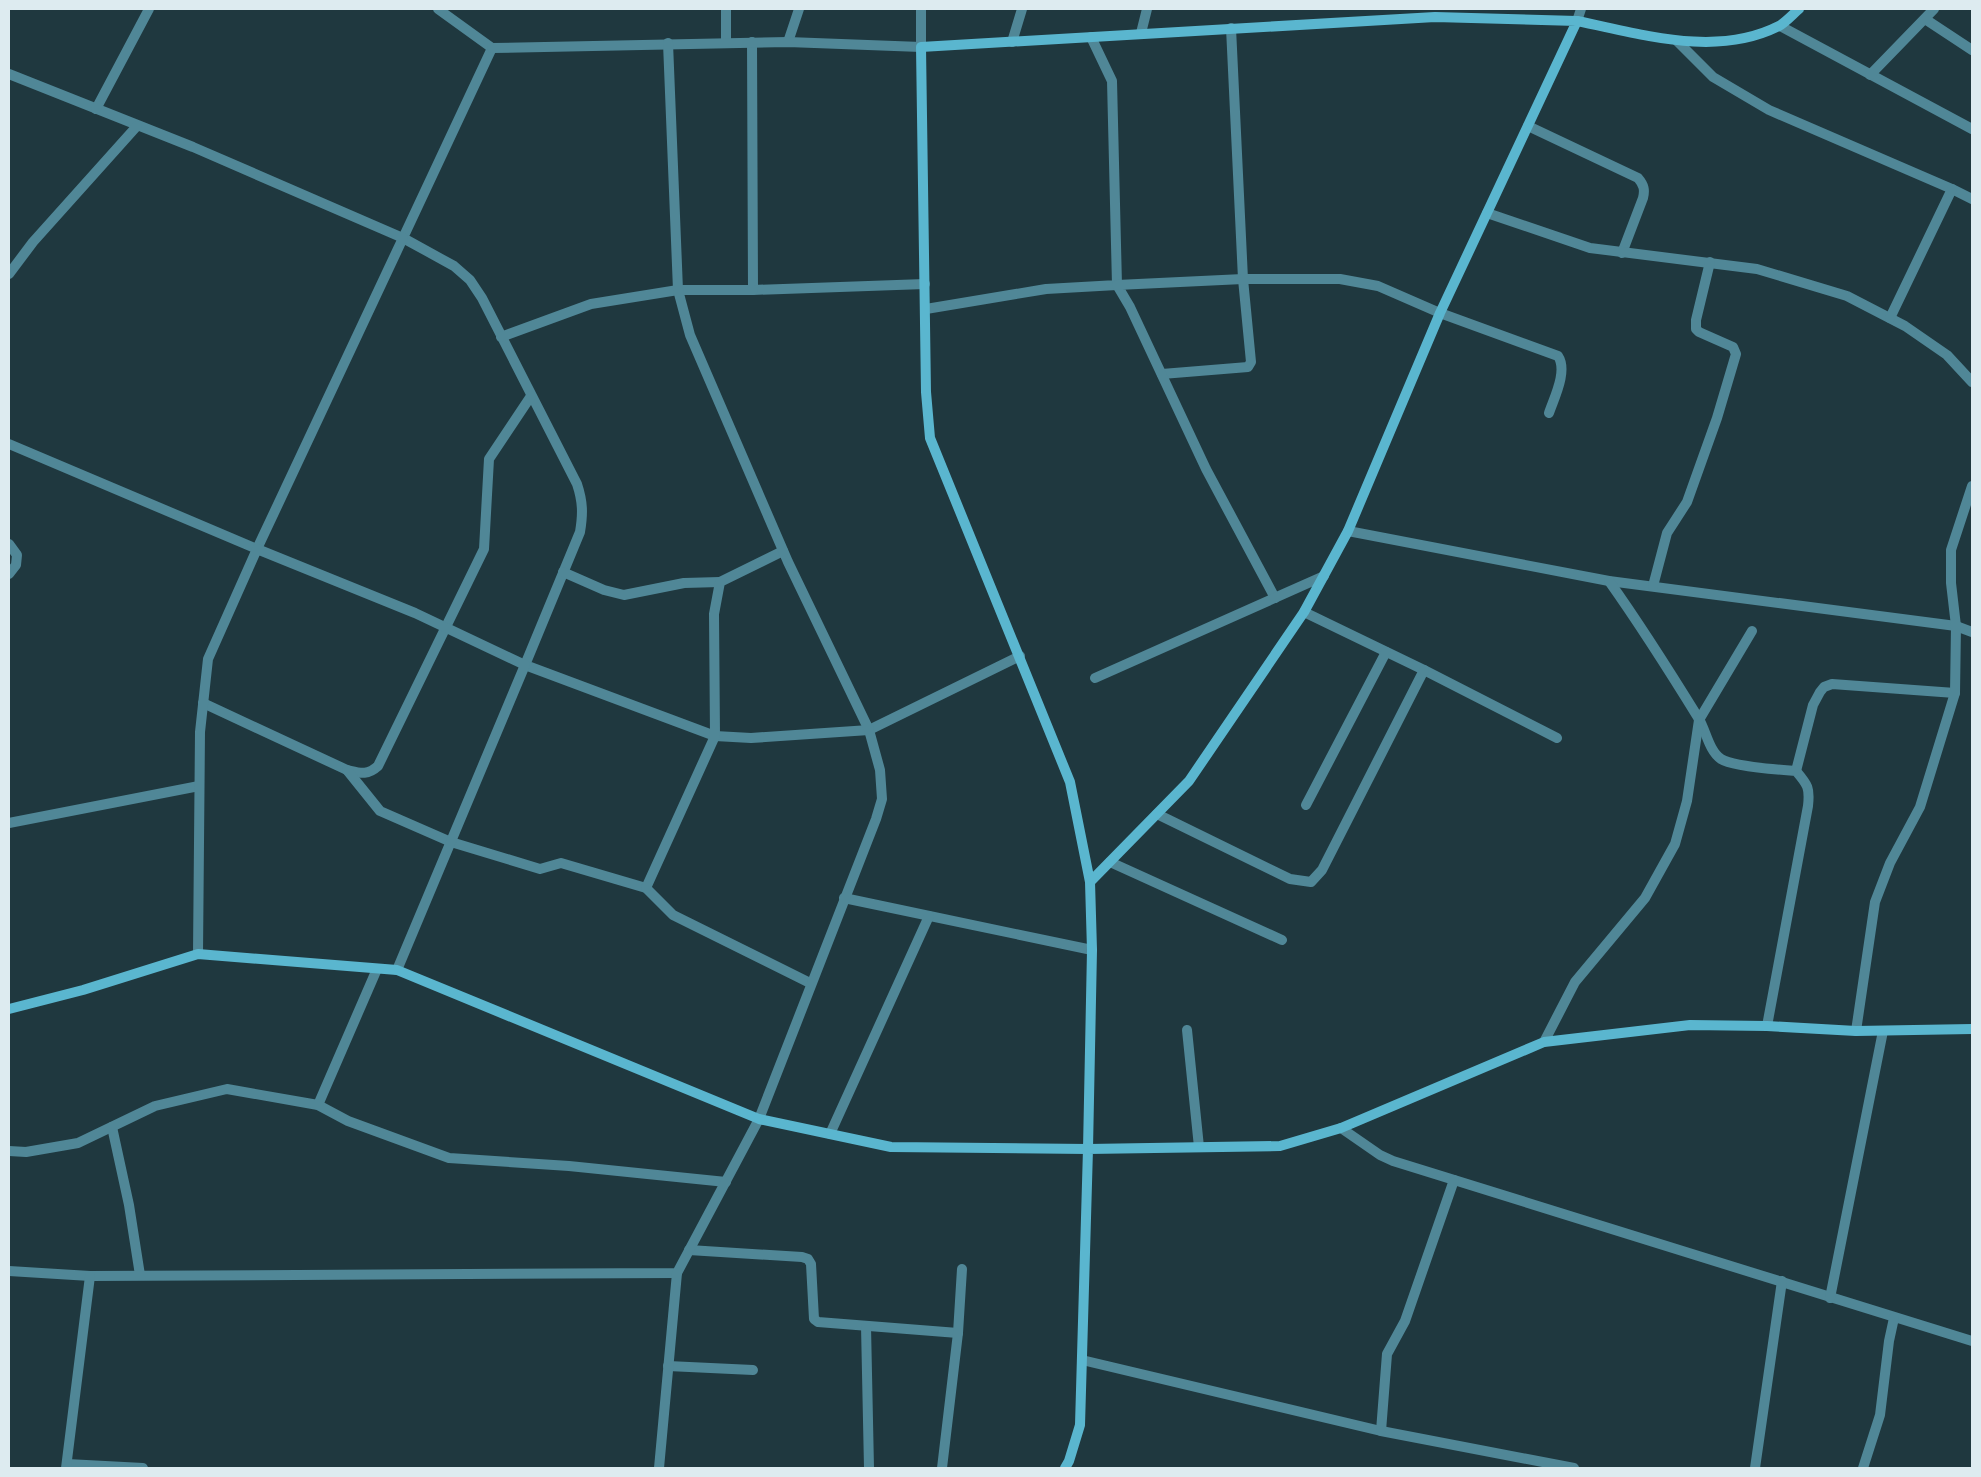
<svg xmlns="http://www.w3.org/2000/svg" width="1981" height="1477" font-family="'Public Sans',sans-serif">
<rect width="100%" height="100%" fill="#1f383f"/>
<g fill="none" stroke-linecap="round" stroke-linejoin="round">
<g stroke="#508797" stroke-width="10">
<path d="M438,9L492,48L403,238L454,266L470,280L482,298L577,484C583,502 583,514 580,532L525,665L715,736L751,738L869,730L1020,656"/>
<polyline points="1925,19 1972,50"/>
<polyline points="1577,21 1581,9"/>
<polyline points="1780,26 1972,129"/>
<polyline points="1141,33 1147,9"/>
<polyline points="1677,41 1713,77 1769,110 1952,189 1972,199"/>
<polyline points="752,42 753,290 925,284"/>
<polyline points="788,42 799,9"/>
<polyline points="1012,42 1022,9"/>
<polyline points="726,43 726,9"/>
<polyline points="492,48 788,42 921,47 921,9"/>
<polyline points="9,74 193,147 403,238 257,549 9,444"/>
<polyline points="1870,75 1934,9"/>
<polyline points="96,109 149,9"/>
<path d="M1528,126L1638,178C1644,185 1645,190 1643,198L1622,253"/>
<polyline points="1487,213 1590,248 1757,269 1847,296 1905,326 1947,355 1972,382"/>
<polyline points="9,274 33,242 137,126"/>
<polyline points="926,309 1046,289 1117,285 1112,81 1091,37"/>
<polyline points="1890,318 1952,189"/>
<polyline points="501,337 591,304 678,290 753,290"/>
<polyline points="1162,374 1248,367 1251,362 1243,279 1231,28"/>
<polyline points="1348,531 1609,581 1956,626 1972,632"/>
<polyline points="9,544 17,555 16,565 9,574"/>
<polyline points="563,572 604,590 624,595 684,583 720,582"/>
<path d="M1609,581C1641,626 1670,672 1699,719C1706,731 1709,751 1721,759C1732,766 1782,770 1796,771C1808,785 1810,788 1808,806L1767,1026"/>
<polyline points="1653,586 1667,533 1687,502 1717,418 1736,354 1733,347 1699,332 1696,329 1696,320 1710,262"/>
<path d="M1275,598L1206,469L1130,307L1117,285L1243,279H1340L1378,286L1440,313L1558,356C1568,371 1554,398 1549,413"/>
<polyline points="1304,612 1424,670 1557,738"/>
<polyline points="1095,678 1324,576"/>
<path d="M203,703L347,770C360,773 367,776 378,766L484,549L489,459L531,396"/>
<polyline points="347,770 380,811 451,842 540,869 561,863 646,888 673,915 810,983"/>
<polyline points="1796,771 1813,705 1820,692 1824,687 1832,684 1955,693"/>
<polyline points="1306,805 1386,652"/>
<polyline points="1157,814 1290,879 1311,882 1322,870 1424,670"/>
<polyline points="9,823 199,786"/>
<polyline points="1110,862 1282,940"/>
<polyline points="646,888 715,736 714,614 720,582 783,551"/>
<polyline points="844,898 1092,950"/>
<polyline points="198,954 200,732 208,659 257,549 415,613 525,665 397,970"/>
<polyline points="1187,1030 1199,1147"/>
<polyline points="1856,1031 1875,902 1890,863 1920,807 1955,693 1956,626 1951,583 1951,550 1972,486"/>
<polyline points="1544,1042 1575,982 1645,898 1675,844 1687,801 1699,720 1752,631"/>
<polyline points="318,1105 377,969"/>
<polyline points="112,1127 129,1205 140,1275"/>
<polyline points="1341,1128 1380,1155 1393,1161 1972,1341"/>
<polyline points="830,1134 929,916"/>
<polyline points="9,1151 26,1152 78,1143 155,1106 227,1089 318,1105 348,1121 449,1158 569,1166 726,1182"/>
<polyline points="689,1250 802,1257 808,1259 811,1264 814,1319 818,1322 958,1333"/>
<polyline points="9,1271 90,1276 677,1273 759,1119 876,819 882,799 880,770 869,730 788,562 690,335 678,290 668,43"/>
<polyline points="1830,1298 1883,1031"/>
<polyline points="866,1326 869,1468"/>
<polyline points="1082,1360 1381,1431 1574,1468"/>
<polyline points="668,1366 753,1370"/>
<polyline points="1381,1431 1387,1354 1405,1321 1454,1180"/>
<polyline points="67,1464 143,1468"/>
<polyline points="66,1468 90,1276"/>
<polyline points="659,1468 677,1273"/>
<polyline points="942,1468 958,1333 962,1269"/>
<polyline points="1755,1468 1782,1281"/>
<polyline points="1863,1468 1880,1415 1889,1341 1894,1318"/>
</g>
<g stroke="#5ab6cf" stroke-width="10">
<path d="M1577,21C1642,34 1716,58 1779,26C1786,22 1793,14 1799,9"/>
<polyline points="9,1009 83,990 198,954 397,970 759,1119 891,1147 1088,1149 1092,950 1090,882 1070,782 930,438 926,392 921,47 1435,17 1577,21 1440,313 1348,531 1304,612 1189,781 1090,882"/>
<polyline points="1065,1468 1069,1461 1080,1425 1088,1149 1280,1146 1341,1128 1544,1042 1690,1025 1767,1026 1856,1031 1972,1029"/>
</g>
</g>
<rect width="1981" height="1477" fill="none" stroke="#ddebf0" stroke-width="20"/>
</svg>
